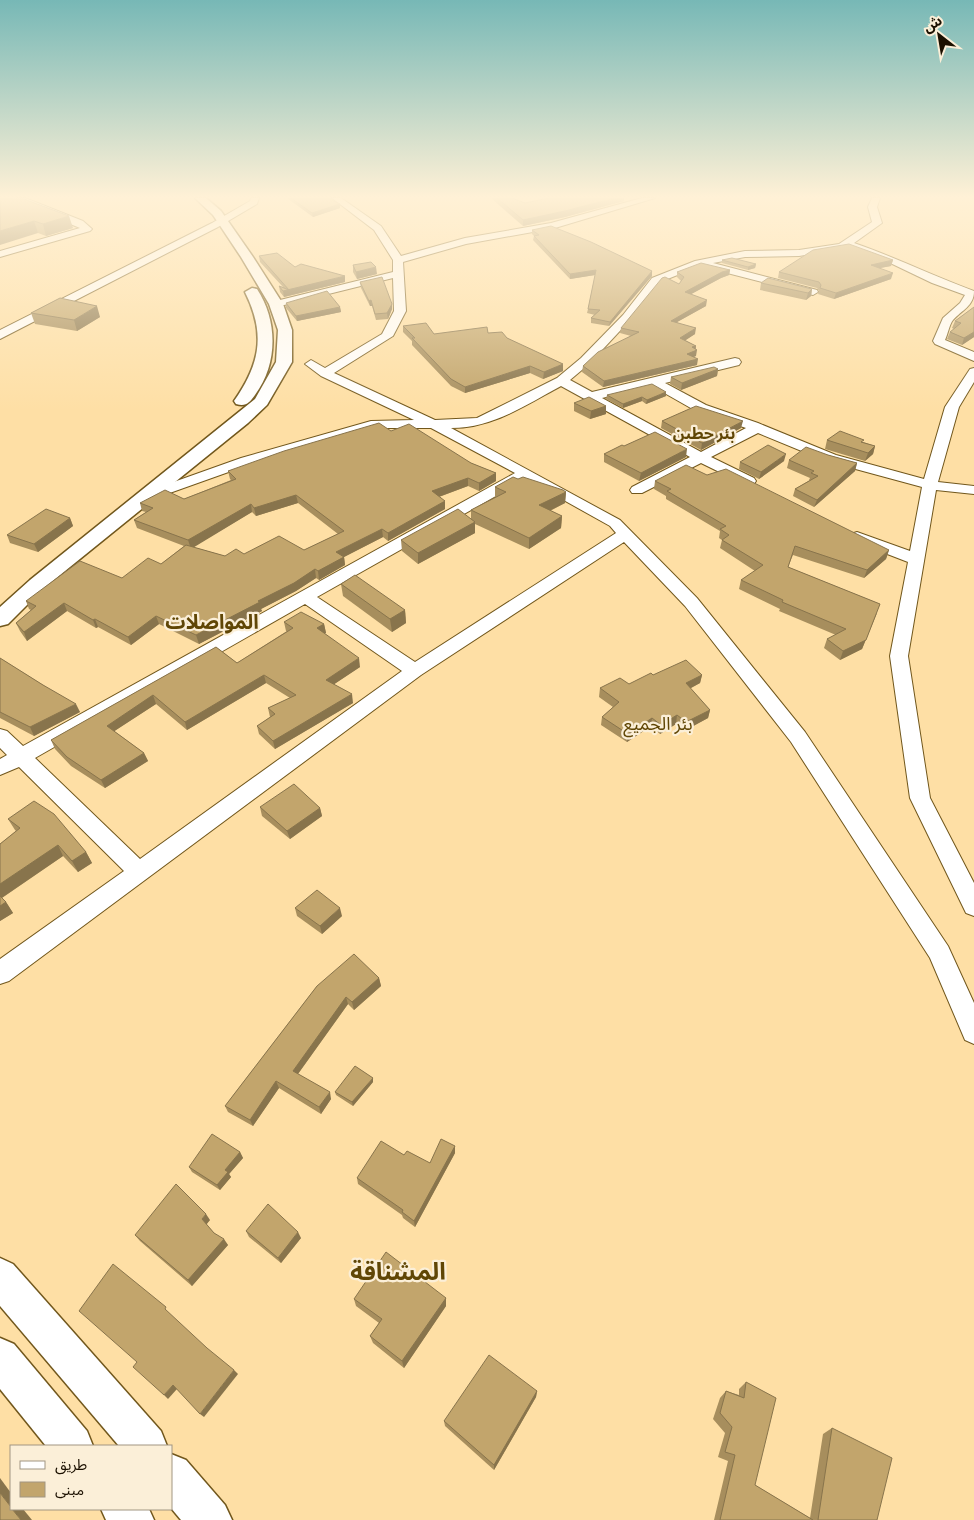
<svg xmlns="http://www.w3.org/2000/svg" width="974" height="1520" font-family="'Zilla Slab','Noto Sans Arabic',serif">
<rect width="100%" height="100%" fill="#fedfa5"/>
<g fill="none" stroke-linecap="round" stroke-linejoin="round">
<g stroke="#71571c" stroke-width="2">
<g id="minor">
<polygon points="17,198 25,198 83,221 92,229 90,231 0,257 0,251 80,228 17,202"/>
<polygon points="251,198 259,198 257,204 218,227 0,339 0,330 212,223 250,201"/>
<path d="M332,198H341L381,226L401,256L465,238L551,223L642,198H655L555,228L466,244L403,262L406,311L393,336L334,373L435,420L477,418L557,378L581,358L623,315L652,278L695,261L745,251L799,250L839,244L872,222L868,207L872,198H880L877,207L882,223L854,243C895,257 933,276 974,291C974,306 962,310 953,320C949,325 948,334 945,340L974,352V361L935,344L933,341L943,318L960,303L965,295L932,283L884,260L848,248L799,256L745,257L713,263L817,290L818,292L813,295L700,266L660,282L631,319L589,364L570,380L592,392L735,358L739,359L741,362L739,365L665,383L706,405L758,423L836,455L924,479L945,407L970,369L974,368V382L959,407L938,482L974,486V494L936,490L908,656L930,798L974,883V916L966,913L910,798L890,656L908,562L851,540L849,537L851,534L857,532L910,551L922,487L826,461L758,433L711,457L754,478L756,481L754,484H744L701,463L642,493H632L630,490L632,487L690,457L561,386C526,405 493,428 451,428L620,520L697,598L805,732L948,946L974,1003V1044L965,1040L930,958L791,742L685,606L624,542L421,675L9,981L0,984V959L124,871L19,767L0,775V759L7,755L0,748V729L7,731L23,746L515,473L431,428H377L251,464L150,500H140L138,497L140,494L241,458L371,421L414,420L321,376L305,364L311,360L325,368L382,334L394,311L393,278L276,307L270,304L272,302L393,272V260L374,230ZM652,386L696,411L746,428L701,452L602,398ZM526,479L610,526L616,533L415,662L317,597ZM305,604L402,671L140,859L35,758Z"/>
</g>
</g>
<g stroke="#71571c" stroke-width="3">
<g id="major">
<polygon points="195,198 206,198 221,211 253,257 283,304 292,330 292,362 267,405 248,423 44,588 8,624 0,626 0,607 30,580 255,399 276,362 278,330 269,304 241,257 213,215"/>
<path d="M252,288L257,289C278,321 278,364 255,395C249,403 246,407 236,404L234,401C260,364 266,334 245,292Z"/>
<polygon points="0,1258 13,1264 161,1431 167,1446 119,1446 0,1306"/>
<polygon points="0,1338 14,1344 87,1431 93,1446 46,1446 0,1389"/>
<polygon points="171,1454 186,1460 225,1505 232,1520 181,1520 171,1508"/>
<polygon points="101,1509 149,1509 154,1520 106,1520"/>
</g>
</g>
<use href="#minor" fill="#fff" fill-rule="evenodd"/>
<use href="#major" fill="#fff" fill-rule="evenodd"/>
</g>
<g fill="#a78e5d" fill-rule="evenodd">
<polygon points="0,198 73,228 46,236 38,233"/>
<polygon points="287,198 328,198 340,204 340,208 313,217"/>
<polygon points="491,198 512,198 525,203 624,201 565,217 523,226"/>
<polygon points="532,230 652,276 609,326 591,323 591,318 595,315 587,313 588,309 595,275 570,279 533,240 534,236 532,234"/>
<polygon points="259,256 295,267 345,282 284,297 280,292 279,286 283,287 260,262"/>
<polygon points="722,260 756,264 755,268 748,270 722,263"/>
<polygon points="893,260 891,266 880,268 891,279 834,299 818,294 819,291 817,288 778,278 779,272"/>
<polygon points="353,265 377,274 357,279 353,272"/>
<polygon points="730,270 729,275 721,278 691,294 706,306 677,322 695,334 685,340 696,346 696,356 693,357 697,365 603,387 582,372 583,366 631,336 620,333 621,328 679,284 681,281 677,277 677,272"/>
<polygon points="360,282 392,304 392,309 388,319 376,320 372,306 370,306 361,288"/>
<polygon points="761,283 812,289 811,296 806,300 760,290"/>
<polygon points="286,303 340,307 341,312 297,321 286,308"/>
<polygon points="974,307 974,337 962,345 947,339 950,332 954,329 952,328 955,321"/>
<polygon points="31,313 100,317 77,331 35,324"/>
<polygon points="403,326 434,334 488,333 507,338 563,371 543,379 530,373 465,393 451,386 412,345 412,341 403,332"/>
<polygon points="718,369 717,376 681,390 670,384 671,377"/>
<polygon points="607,395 666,396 646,404 642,401 623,408 606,399"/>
<polygon points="574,403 606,406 606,414 590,419 574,411"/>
<polygon points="662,421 741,428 701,450 661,428"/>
<path d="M391,431L496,473V481L479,491L468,486L439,497L445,509L388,541L383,537L344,557L345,565L319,580L316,578L296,591L261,609L262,611L199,644L159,624L131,645L98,627L96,628L67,611L27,641L20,631L16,623L31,610L29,609L26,601L122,578L161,564L184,546L137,528L134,520L146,512L142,511L140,503L184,499L231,480L230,479L228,471ZM298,503L338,534L304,550L225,556L193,547L252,512L256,516Z"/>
<polygon points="827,440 863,442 875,446 873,454 865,461 825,449"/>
<polygon points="624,446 686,457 639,481 604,462 604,454"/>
<polygon points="828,455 857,463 855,471 814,507 793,496 795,489 810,480 809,480 810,478 787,468 789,460"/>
<polygon points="784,461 759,479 739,469 740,462"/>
<polygon points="707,475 889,550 886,559 864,578 793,555 788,567 880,604 862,649 840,660 824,648 827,639 836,635 779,611 780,609 739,589 741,580 755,571 720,548 722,540 719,538 720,531 666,499 666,496 654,489 655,481"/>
<polygon points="518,479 566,492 565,503 550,511 562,516 561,528 529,549 475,524 475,533 418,564 402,551 401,540 471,519 471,510 495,498 495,487"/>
<polygon points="70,518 73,526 38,552 10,543 7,535"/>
<polygon points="341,584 405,610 406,623 392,632 343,596"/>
<polygon points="284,622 324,624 326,633 324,633 360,667 334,684 353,703 275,749 259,734 257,726 270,717 268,708 290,698 266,683 187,730 156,704 114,731 144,753 148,761 105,788 71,766 55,749 51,740 216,647 237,663 287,631 286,631"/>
<polygon points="0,658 43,685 80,712 34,736 0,718"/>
<polygon points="653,675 702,675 700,683 690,688 710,710 708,718 684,731 676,724 660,734 651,726 627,742 601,725 602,717 613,707 599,697 600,688 629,684"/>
<polygon points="260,807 320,808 322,816 290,839 262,816"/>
<polygon points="8,819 86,852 92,863 78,872 63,856 2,898 6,902 13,913 0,921 0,844 16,831 15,830"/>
<polygon points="295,908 342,916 322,934 297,916"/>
<polygon points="379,978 381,986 354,1010 348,1004 298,1074 331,1099 321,1114 279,1088 253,1126 228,1112 225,1106 317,986"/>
<polygon points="373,1082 353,1106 336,1095 335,1092"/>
<polygon points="455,1146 455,1153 415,1227 403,1218 402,1215 358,1184 357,1178 404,1155 430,1163"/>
<polygon points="240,1152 243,1158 229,1174 231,1177 220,1190 192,1172 189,1167"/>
<polygon points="210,1220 206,1224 214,1233 228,1245 192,1286 140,1241 135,1235"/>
<polygon points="246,1231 301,1238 281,1263 249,1237"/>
<polygon points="446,1298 446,1306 404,1368 373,1343 370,1336 379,1323 356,1306 354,1299"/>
<polygon points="746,1382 755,1485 810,1518 823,1434 832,1428 877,1520 714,1520 728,1461 718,1457 725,1433 713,1419 720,1398 726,1391 739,1395 739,1389"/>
<polygon points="537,1391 536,1397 494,1470 445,1426 444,1421"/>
</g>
<g fill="#88744c">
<polygon points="615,198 624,198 624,201 565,217 523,226 523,220"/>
<polygon points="340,204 340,208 313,217 312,213"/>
<polygon points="69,216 73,228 46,236 43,224"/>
<polygon points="34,221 38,233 0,245 0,231"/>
<polygon points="893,260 891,266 869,270 871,265"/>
<polygon points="756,264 755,268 748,270 748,267"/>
<polygon points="376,267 377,274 357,279 356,272"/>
<polygon points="596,270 595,275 570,279 570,274"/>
<polygon points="730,270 729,275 721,278 684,298 685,292 722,272"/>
<polygon points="652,271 652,276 609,326 610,322"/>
<polygon points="893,273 891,279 834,299 836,293"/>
<polygon points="345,276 345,282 284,297 283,291"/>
<polygon points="812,289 811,296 806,300 808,293"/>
<polygon points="371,300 372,306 370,306 369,301"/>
<polygon points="707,300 706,306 670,326 671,321"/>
<polygon points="392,304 392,309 388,319 387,313"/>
<polygon points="97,306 100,317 77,331 74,320"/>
<polygon points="340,307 341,312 297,321 296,316"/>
<polygon points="696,328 695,334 680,344 680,338"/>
<polygon points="974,332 974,337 962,345 964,338"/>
<polygon points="696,346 695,350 697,350 696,356 686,360 687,354 692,347"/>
<polygon points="698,359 697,365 603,387 604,381"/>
<polygon points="563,364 563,371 543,379 544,372"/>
<polygon points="530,366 530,373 465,393 465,387"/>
<polygon points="718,369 717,376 681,390 682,383"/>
<polygon points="666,392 666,396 646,404 647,400"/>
<polygon points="642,397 642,401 623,408 623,404"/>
<polygon points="606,406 606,414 590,419 591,411"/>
<polygon points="743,421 741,428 701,450 702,443"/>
<polygon points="875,446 873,454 865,461 868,453"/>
<polygon points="687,449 686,457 639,481 641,473"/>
<polygon points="786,454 784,461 759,479 761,472"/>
<polygon points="857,463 855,471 814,507 817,500"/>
<polygon points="496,473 496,481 479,491 479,483"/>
<polygon points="468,478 468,486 433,499 432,491"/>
<polygon points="566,492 565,503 539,516 539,505"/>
<polygon points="296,495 298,503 256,516 254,508"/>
<polygon points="445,501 445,509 388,541 388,533"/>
<polygon points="251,504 252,512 191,549 188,540"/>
<polygon points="562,516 561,528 529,549 529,538"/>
<polygon points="70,518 73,526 38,552 34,544"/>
<polygon points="475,522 475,533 418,564 418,553"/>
<polygon points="382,529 383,537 344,557 345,565 319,580 318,571 336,552"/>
<polygon points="889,550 886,559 864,578 867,570"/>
<polygon points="315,569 316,578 296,591 261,609 262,611 199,644 196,635"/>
<polygon points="64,603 67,611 27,641 24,632"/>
<polygon points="405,610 406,623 392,632 390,619"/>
<polygon points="877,613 862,649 840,660 843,651"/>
<polygon points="156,616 159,624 131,645 128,637"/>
<polygon points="95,619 98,627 96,628 93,620"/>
<polygon points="324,624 326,633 319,637 317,628"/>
<polygon points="359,658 360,667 327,689 326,680"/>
<polygon points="264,675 266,683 187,730 185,722"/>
<polygon points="702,675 700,683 684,692 686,683"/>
<polygon points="352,694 353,703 275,749 273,741"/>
<polygon points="153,695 156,704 110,734 107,726"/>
<polygon points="76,704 80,712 34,736 30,727"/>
<polygon points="710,710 708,718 684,731 686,722"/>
<polygon points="677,715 676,724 660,734 661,725"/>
<polygon points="652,718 651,726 627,742 628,734"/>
<polygon points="144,753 148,761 105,788 101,780"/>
<polygon points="320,808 322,816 290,839 287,831"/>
<polygon points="58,845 63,856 0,899 0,884"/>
<polygon points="86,852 92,863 78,872 72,861"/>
<polygon points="6,902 13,913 0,921 0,906"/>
<polygon points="340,908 342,916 322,934 320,926"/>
<polygon points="379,978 381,986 354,1010 352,1002"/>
<polygon points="346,997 348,1004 295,1078 293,1071"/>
<polygon points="373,1078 373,1082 353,1106 352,1102"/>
<polygon points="276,1081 279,1088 253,1126 250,1120"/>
<polygon points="330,1092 331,1099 321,1114 319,1107"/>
<polygon points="455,1146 455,1153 415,1227 414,1221"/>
<polygon points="240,1152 243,1158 229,1174 231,1177 220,1190 217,1185 225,1170"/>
<polygon points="206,1214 210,1220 206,1225 202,1219"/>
<polygon points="298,1232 301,1238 281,1263 278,1258"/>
<polygon points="224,1239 228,1245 192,1286 188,1280"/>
<polygon points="446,1298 446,1306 404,1368 402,1361"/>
<polygon points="234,1370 238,1374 204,1417 200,1414"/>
<polygon points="173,1385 177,1389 168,1399 164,1395"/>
<polygon points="537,1391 536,1397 494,1470 494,1465"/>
<polygon points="0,1478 11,1493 11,1507 0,1493"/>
<polygon points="12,1509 23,1509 32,1520 21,1520"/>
</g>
<g fill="#c2a56c" stroke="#88744c">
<polygon points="0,198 9,198 12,199 24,199 69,216 43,224 34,221 0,231"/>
<polygon points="291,198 328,198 340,204 312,213"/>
<polygon points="497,198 512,198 525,203 549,198 615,198 565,211 523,220"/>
<polygon points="551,226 591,242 652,271 610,322 591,318 600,310 588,309 596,270 570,274 534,236 539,235 532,230"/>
<polygon points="849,244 893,260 871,265 893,273 836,293 820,288 821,285 819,282 779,272 813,250"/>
<polygon points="277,253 295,267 301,264 345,276 283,291 279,286 289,290 259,256"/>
<polygon points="732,258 756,264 748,267 722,260"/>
<polygon points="371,262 376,267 356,272 353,265"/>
<polygon points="701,263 730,270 722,272 685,292 707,300 671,321 696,328 680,338 696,346 692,347 697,350 687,354 698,359 604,381 583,366 598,352 639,332 621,328 662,278 665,277 679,284 684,277 677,272"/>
<polygon points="382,277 392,304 387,313 375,314 371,300 369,301 360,282"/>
<polygon points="768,278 812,289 808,293 761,283"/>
<polygon points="327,291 340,307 296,316 286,303"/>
<polygon points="60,298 97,306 74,320 31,313"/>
<polygon points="974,307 974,332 964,338 950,332 961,323 955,321"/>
<polygon points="426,323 434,334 487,327 488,333 502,332 507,338 563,364 544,372 530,366 465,387 451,379 412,338 415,338 403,326"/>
<polygon points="714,367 718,369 682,383 671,377"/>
<polygon points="652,384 666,392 647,400 642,397 623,404 607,395"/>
<polygon points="589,397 606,406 591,411 574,403"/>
<polygon points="696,406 743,421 702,443 662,421"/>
<polygon points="379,423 391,431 409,424 471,463 496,473 479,483 468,478 432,491 445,501 388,533 382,529 336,552 344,557 318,571 315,569 294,583 258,601 260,602 196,635 156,616 128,637 95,619 93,620 64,603 24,632 16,623 36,606 26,601 80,561 122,578 148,558 161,564 186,545 225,556 236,549 244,554 279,536 304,550 344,531 296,495 254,508 251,504 188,540 134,520 153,508 140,503 165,490 184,499 236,479 228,471 284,451"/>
<polygon points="840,431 864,440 861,442 875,446 868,453 827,440"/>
<polygon points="655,432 687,449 641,473 604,454 622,445 624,446"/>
<polygon points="768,445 786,454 761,472 740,462"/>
<polygon points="806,447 828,455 857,463 817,500 795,489 818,476 811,473 814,471 789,460"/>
<polygon points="686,465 707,475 726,469 889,550 867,570 795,546 788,567 880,604 866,640 843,651 827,639 846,629 782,602 783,600 741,580 763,565 722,540 729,535 720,529 726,526 667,491 671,489 655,481"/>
<polygon points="513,477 518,479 523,477 563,490 566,492 539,505 562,516 529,538 471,510 506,492 495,487"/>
<polygon points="46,509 70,518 34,544 7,535"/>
<polygon points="458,509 475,522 418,553 401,540"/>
<polygon points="355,575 405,610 390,619 341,584"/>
<polygon points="301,612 324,624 317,628 359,658 326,680 352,694 273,741 257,726 275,714 268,708 296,695 264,675 185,722 153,695 107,726 144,753 101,780 67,757 51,740 216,647 237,663 293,628 284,622"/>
<polygon points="0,658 43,685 76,704 30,727 0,712"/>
<polygon points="686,660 702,675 686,683 710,710 686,722 677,715 661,725 652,718 628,734 602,717 619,702 600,688 620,678 629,684 651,673 653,675"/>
<polygon points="294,784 320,808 287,831 260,807"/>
<polygon points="34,801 54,814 86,852 72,861 58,845 0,884 0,844 20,828 8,819"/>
<polygon points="317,890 340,908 320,926 295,908"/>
<polygon points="0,896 6,902 0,906"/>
<polygon points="354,954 379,978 352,1002 346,997 293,1071 330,1092 319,1107 276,1081 250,1120 225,1106 317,986"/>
<polygon points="355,1066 373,1078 352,1102 335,1092"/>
<polygon points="212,1134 240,1152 225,1170 228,1172 217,1185 189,1167"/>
<polygon points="441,1139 455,1146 414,1221 402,1212 403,1210 357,1178 381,1141 404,1155 407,1151 430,1163"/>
<polygon points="176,1184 206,1214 202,1219 214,1233 224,1239 188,1280 135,1235"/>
<polygon points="268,1204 298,1232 278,1258 246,1231"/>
<polygon points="386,1252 446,1298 402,1361 370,1336 382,1319 354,1299"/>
<polygon points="113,1264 166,1307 165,1309 207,1348 234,1370 200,1414 173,1385 164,1395 133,1367 137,1362 79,1311"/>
<polygon points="489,1355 537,1391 494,1465 444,1421"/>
<polygon points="746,1382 776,1398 755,1485 813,1520 720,1520 735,1455 725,1452 732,1427 720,1413 726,1391 744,1398"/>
<polygon points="832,1428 892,1458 877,1520 818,1520"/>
<polygon points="0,1493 11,1507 11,1509 12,1509 21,1520 0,1520"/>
</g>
<linearGradient id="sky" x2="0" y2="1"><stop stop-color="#77b8b6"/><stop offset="0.48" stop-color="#fff1d6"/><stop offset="1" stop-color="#fff1d6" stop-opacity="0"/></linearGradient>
<rect width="974" height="410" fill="url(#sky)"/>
<g text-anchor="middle" stroke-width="4.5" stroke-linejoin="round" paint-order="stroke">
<g font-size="16" font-weight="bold" fill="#604605" stroke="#fbefd8">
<text x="704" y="439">بئر حطبن</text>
</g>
<g font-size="18" fill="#604605" stroke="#fbefd8">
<text x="658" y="730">بئر الجميع</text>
</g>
<g font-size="20" font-weight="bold" fill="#604605" stroke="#fbefd8">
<text x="212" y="629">المواصلات</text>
</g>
<g font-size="24" font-weight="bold" fill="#604605" stroke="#fbefd8">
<text x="398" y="1280">المشناقة</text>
</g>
</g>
<rect x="10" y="1445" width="162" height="65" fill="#fbefd8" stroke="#a19682"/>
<rect x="20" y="1461" width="25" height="8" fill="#ffffff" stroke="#a19682"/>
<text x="55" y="1470" font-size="15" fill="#1b1000">طريق</text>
<rect x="20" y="1482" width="25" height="15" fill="#c2a56c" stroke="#a19682"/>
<text x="55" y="1495" font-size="15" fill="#1b1000">مبنى</text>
<g transform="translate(939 35) rotate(329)" stroke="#fbefd8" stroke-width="4" paint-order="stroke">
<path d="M0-4L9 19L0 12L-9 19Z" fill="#1b1000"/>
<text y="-8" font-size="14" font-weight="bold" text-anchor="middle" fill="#1b1000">ش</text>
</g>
</svg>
